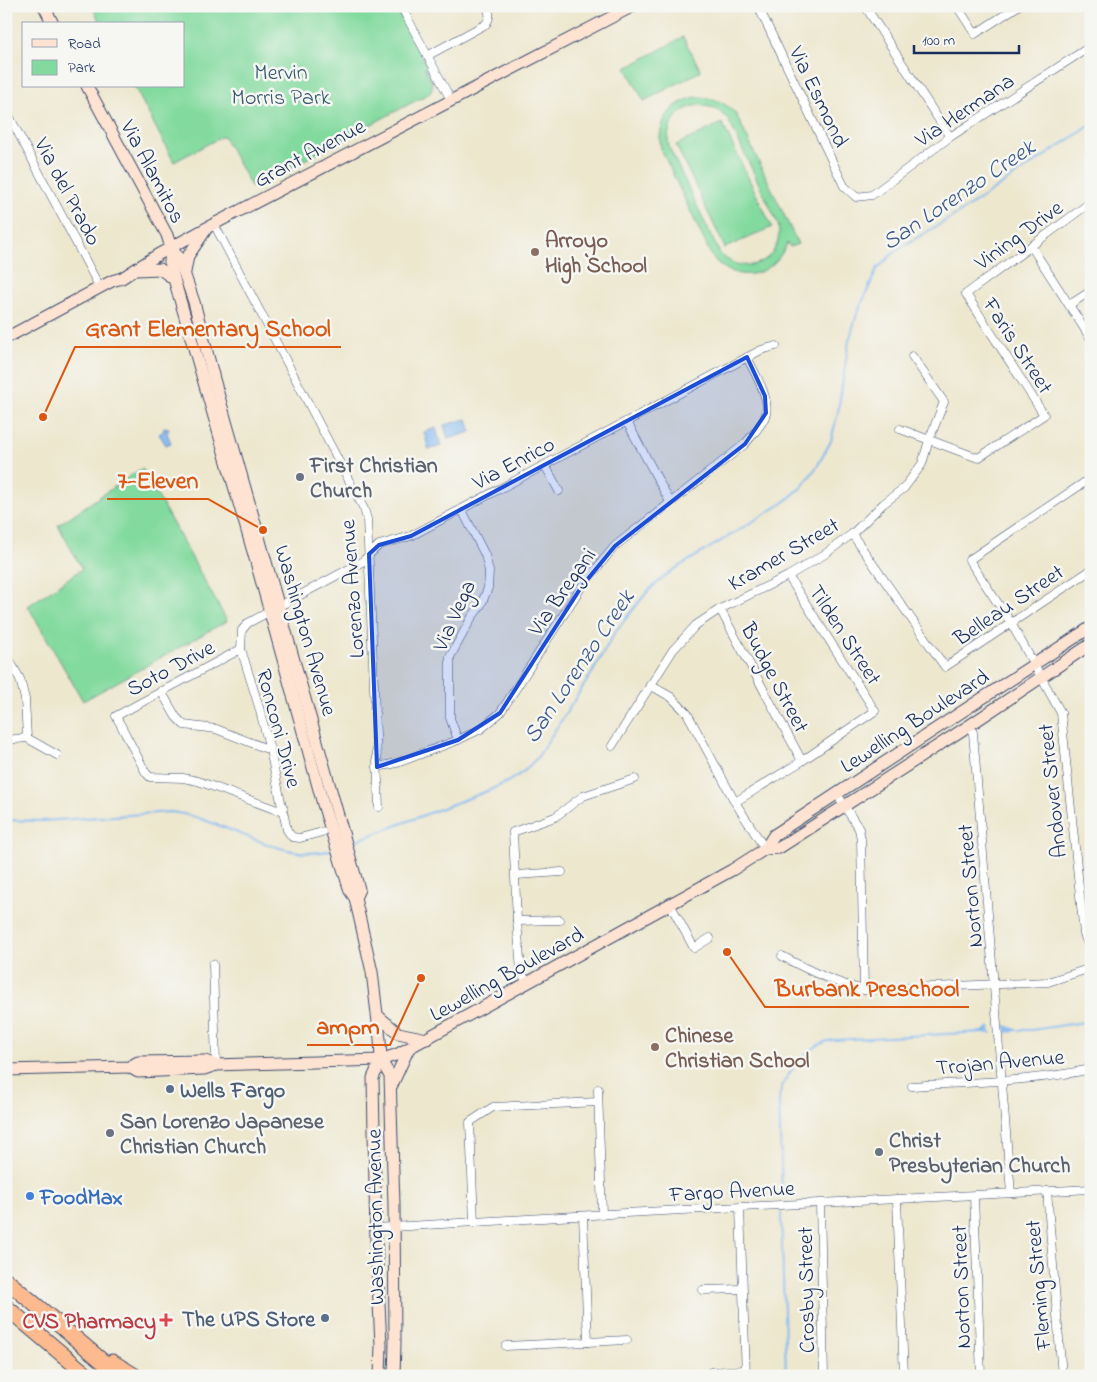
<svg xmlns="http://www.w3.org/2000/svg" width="1097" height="1382" font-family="'Indie Flower',sans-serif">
<rect width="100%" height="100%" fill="#f6f6f2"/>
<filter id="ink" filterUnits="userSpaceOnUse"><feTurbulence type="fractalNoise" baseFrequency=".02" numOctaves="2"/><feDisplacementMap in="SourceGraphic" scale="10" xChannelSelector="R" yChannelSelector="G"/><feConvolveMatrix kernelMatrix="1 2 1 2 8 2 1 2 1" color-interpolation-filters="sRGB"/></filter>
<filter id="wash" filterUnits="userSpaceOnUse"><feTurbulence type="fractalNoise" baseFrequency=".0096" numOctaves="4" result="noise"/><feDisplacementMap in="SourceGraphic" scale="20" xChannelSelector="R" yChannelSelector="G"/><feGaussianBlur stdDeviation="1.12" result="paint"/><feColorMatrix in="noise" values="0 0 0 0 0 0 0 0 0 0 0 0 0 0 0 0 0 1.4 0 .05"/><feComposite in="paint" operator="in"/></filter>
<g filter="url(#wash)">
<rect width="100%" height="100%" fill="#ede7ce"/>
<g fill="#83da9f" stroke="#4f847e" fill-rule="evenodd">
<polygon points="92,6 395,6 427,66 425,68 433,84 430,93 252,188 223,136 174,162 134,86 184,86 184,24 101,24"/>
<polygon points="683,37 701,71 644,101 626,68"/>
<path d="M697,97C713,97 725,102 736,114L798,244L790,247L787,243C774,277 736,286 712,257L661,149C656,123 671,101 697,97ZM698,105L715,108L728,119L778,224C785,261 743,280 719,252L669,147C665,126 677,109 698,105Z"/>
<polygon points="722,123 772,227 725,248 676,145"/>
<polygon points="142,468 227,621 83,701 28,606 82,569 58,525"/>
</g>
<g fill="#81b8f1" stroke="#4e74a8">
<polygon points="467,419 471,432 448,439 444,425"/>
<polygon points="164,427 169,428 167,433 171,443 166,445 159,434 163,432"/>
<polygon points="436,428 441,446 429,450 424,432"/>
</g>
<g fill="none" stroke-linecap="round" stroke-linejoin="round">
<g stroke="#81b8f1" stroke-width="2">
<path d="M6,820L43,821L171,812C221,817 287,867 334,849"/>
<polyline points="350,843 490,790 509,781 523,772 537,758 592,673 615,632 648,591 670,572 783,503 802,487 818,465 831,441 838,412 849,341 857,314 877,269 898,249 959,213 1091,125"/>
<polyline points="1005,1026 1016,1030 1032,1030 1091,1021"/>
<polyline points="1006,1029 1014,1030"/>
<polyline points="985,1031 990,1030"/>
<polyline points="983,1032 991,1033"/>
<polyline points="1006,1032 1014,1031"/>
<path d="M782,1196L779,1100C780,1078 810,1043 833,1040L983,1032L990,1027"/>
<polyline points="781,1213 786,1376"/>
</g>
</g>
</g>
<g filter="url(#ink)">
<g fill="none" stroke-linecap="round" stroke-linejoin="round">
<g stroke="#3a4b6f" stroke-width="9">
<g id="street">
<polyline points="401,6 451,100"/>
<polyline points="758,6 844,186 856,197 872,195 950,137 1091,46"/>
<polyline points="865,6 950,137"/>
<polyline points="957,6 975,34 1018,6"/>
<path d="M427,56L486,24C490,18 491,13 486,6"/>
<polyline points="6,110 100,288"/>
<polyline points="214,224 364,509 367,519 379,807"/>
<polyline points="1031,246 1091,339"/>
<polyline points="1069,305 1091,291"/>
<polyline points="627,422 670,502"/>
<polyline points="900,429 978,458 1044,415 966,294 1091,202"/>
<polyline points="545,465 559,491"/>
<polyline points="1091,478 969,560 1011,623 1061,713 1084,934 1091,952"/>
<polyline points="852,534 945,667 1091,570"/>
<polyline points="720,609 802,761"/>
<polyline points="241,649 116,716 146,773 150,777 183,778 198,781 277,810 283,807"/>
<polyline points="6,654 20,679 25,699 27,738"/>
<polyline points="650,685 671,697 687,713 735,802 765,849"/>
<polyline points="161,691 176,717 184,725 216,729 270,750"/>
<polyline points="970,725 973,733 1011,1193"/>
<polyline points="27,738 57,755"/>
<polyline points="6,740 27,738"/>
<polyline points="458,740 450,718 450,657 472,617 481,605 488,588 489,571 485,555 462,510"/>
<polyline points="612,746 673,650 696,625 720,609 788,576 825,554 852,534 883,504 904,488 922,464 929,440 944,402 912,356"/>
<path d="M377,767L397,763L458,740L481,729L500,713L582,586L615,546L745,444C752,435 763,425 766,414C770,397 754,372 747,357"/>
<polyline points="837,794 859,829 861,839 864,990"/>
<polyline points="735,802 802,761 875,711 788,576"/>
<polyline points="322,832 300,838 292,837 287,830 270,750 259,707 241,649 242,630 248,623 362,562 379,545 411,536 761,350 776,346"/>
<polyline points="516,875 562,872"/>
<polyline points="670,904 694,948 710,938"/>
<polyline points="517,921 560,920"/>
<path d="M782,956C809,971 835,983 864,990L1048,982L1091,968"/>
<polyline points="213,964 216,1065"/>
<polyline points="527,983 521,971 517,921 513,832 555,817 583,796 635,779"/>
<path d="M912,1086C971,1082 1032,1082 1091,1069"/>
<polyline points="598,1089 602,1215"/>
<polyline points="1047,1191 1062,1376"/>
<polyline points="974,1196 981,1376"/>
<polyline points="897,1200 904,1376"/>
<polyline points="820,1204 824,1376"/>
<polyline points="740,1208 746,1376"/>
<polyline points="583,1216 588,1342"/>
<polyline points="474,1223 470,1122 493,1107 598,1102"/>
<polyline points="376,1228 625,1213 1091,1189"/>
<polyline points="703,1290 742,1289"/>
<polyline points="506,1346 627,1340"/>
<polyline points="705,1376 711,1372 745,1370"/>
</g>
</g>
<g stroke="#3a4b6f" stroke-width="13">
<g id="secondary">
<polyline points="44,6 53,24"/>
<polyline points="87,86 167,235 171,248 179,258 194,302 214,379 359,889 355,898"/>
<polyline points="171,248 170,261 174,279 256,562 323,804 350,891 355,898 372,972 380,1039 381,1060 390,1076 394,1205 395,1343 394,1376"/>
<polyline points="136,270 160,269 174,279"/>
<polyline points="185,272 188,256 205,231"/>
<polyline points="6,338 112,281 122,278 159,254 214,224 633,6"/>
<polyline points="765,849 774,835 1091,627"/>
<polyline points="378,1016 398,1033 427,1039"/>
<polyline points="129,1067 138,1072 204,1069 216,1065 381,1060 398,1054 732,870 765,849 779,848 970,725 1091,644"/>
<polyline points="6,1070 129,1067 138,1062 205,1061 216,1065"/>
<polyline points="392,1085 408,1050"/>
<polyline points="380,1376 381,1345 376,1241 373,1078 381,1060"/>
</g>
</g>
<g stroke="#3a4b6f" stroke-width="17">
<g id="highway">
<polyline points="6,1280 120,1376"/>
<polyline points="6,1307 88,1376"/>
<polyline points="112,1362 135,1376"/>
</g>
</g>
<use href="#street" stroke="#fff" stroke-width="8"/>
<use href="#secondary" stroke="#fee3d2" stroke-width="11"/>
<use href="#highway" stroke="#fcba8e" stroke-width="15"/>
</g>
</g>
<path fill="#1d4ed8" fill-opacity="0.2" stroke="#1d4ed8" stroke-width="4" stroke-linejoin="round" d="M747,357L765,396L766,413L745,444L615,546L582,586L500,713L458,740L377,767L369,554L379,545L411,536Z"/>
<g fill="#8d6e63" stroke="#f6f6f2" stroke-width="2">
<circle cx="535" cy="252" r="5"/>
<circle cx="655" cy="1047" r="5"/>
</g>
<g fill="#6b7280" stroke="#f6f6f2" stroke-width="2">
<circle cx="300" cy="477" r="5"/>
<circle cx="110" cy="1133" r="5"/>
<circle cx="879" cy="1152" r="5"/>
</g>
<g fill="#5c6f8a" stroke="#f6f6f2" stroke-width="2">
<circle cx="170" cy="1089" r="5"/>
<circle cx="325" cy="1318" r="5"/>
</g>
<circle fill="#3f7fe0" stroke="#f6f6f2" stroke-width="2" cx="30" cy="1196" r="5"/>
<path fill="#e0444e" stroke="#f6f6f2" stroke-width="2" d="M163.5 1312.5h5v5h5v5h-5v5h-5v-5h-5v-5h5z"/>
<g text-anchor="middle" stroke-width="5" stroke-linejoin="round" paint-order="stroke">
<g font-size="22" fill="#355a6e" stroke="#f6f6f2">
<text x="281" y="79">Mervin<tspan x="281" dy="25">Morris Park</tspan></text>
</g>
<g font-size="22" fill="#1b2f5e" stroke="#f6f6f2">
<text transform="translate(820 96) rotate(64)" y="8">Via Esmond</text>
<text transform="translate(964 109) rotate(-34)" y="8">Via Hermana</text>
<text transform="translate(309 152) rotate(-28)" y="8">Grant Avenue</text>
<text transform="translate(154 171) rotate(62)" y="8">Via Alamitos</text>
<text transform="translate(69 191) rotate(62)" y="8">Via del Prado</text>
<text transform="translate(1018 234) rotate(-36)" y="8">Vining Drive</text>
<text transform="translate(1019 345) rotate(57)" y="8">Faris Street</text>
<text transform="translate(513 462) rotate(-28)" y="8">Via Enrico</text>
<text transform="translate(783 553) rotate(-30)" y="8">Kramer Street</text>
<text transform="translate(351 589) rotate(-94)" y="8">Lorenzo Avenue</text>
<text transform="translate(561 591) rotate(-55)" y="8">Via Bregani</text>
<text transform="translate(1008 604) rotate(-34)" y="8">Belleau Street</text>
<text transform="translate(453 615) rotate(-66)" y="8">Via Vega</text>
<text transform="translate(307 630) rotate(74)" y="8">Washington Avenue</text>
<text transform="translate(846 634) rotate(57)" y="8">Tilden Street</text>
<text transform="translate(170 667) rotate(-28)" y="8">Soto Drive</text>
<text transform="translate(776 677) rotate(62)" y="8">Budge Street</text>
<text transform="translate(914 720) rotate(-33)" y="8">Lewelling Boulevard</text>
<text transform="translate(280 728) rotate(75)" y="8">Ronconi Drive</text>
<text transform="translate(1051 791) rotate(-96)" y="8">Andover Street</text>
<text transform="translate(969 886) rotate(-95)" y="8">Norton Street</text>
<text transform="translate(506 973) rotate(-29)" y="8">Lewelling Boulevard</text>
<text transform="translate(1000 1061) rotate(-5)" y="8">Trojan Avenue</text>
<text transform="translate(732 1190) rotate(-3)" y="8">Fargo Avenue</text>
<text transform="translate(374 1217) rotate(-91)" y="8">Washington Avenue</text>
<text transform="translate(1037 1285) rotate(-95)" y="8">Fleming Street</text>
<text transform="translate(960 1287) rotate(-92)" y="8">Norton Street</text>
<text transform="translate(805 1290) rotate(-91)" y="8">Crosby Street</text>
</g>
<g font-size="22" font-weight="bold" fill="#785e54" stroke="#f6f6f2" text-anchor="start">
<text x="545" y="247">Arroyo<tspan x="545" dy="25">High School</tspan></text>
<text x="665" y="1042">Chinese<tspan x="665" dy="25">Christian School</tspan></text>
</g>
<g font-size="22" font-weight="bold" fill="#5b616d" stroke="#f6f6f2" text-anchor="start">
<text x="310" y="472">First Christian<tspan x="310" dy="25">Church</tspan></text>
<text x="120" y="1128">San Lorenzo Japanese<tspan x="120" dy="25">Christian Church</tspan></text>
<text x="889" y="1147">Christ<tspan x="889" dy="25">Presbyterian Church</tspan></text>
</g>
<g font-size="22" font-weight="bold" fill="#4e5e75" stroke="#f6f6f2" text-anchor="start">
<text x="180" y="1097">Wells Fargo</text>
<text x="315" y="1326" text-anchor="end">The UPS Store</text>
</g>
<g font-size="22" font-weight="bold" fill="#366cbe" stroke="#f6f6f2" text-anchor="start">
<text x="40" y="1204">FoodMax</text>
</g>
<g font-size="22" font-weight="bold" fill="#be3a42" stroke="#f6f6f2" text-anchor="end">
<text x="156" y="1328">CVS Pharmacy</text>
</g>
<g font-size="24" font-style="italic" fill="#3a588a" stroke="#f6f6f2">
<text transform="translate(958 194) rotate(-34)" y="8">San Lorenzo Creek</text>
<text transform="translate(578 666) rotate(-56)" y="8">San Lorenzo Creek</text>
</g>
</g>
<path fill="none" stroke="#de5710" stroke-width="2" d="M43 417L75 347H341M263 530L208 499H107M727 952L765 1007H969M421 978L390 1045H307"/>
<g fill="#de5710" stroke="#f6f6f2" stroke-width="2">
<circle cx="43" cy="417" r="5"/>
<circle cx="263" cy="530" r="5"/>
<circle cx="727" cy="952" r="5"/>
<circle cx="421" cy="978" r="5"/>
</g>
<g font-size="24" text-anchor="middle" font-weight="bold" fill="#de5710" stroke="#f6f6f2" stroke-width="5" stroke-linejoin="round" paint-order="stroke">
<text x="208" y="336">Grant Elementary School</text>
<text x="158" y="488">7-Eleven</text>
<text x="867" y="996">Burbank Preschool</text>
<text x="348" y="1034">ampm</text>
</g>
<rect width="1097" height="1382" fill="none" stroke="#f6f6f2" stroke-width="25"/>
<rect x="22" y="22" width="162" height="65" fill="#f6f6f2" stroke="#9ea6b7"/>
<rect x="32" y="39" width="25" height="8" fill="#fee3d2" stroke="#9ea6b7"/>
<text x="68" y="48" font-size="15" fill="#1b2f5e">Road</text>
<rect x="32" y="60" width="25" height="15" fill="#83da9f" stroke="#9ea6b7"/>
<text x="68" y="72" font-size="15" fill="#1b2f5e">Park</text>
<path d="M914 45v8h105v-8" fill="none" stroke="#1b2f5e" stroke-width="2.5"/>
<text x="922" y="45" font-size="15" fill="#1b2f5e" stroke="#f6f6f2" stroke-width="4" paint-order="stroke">100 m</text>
</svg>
